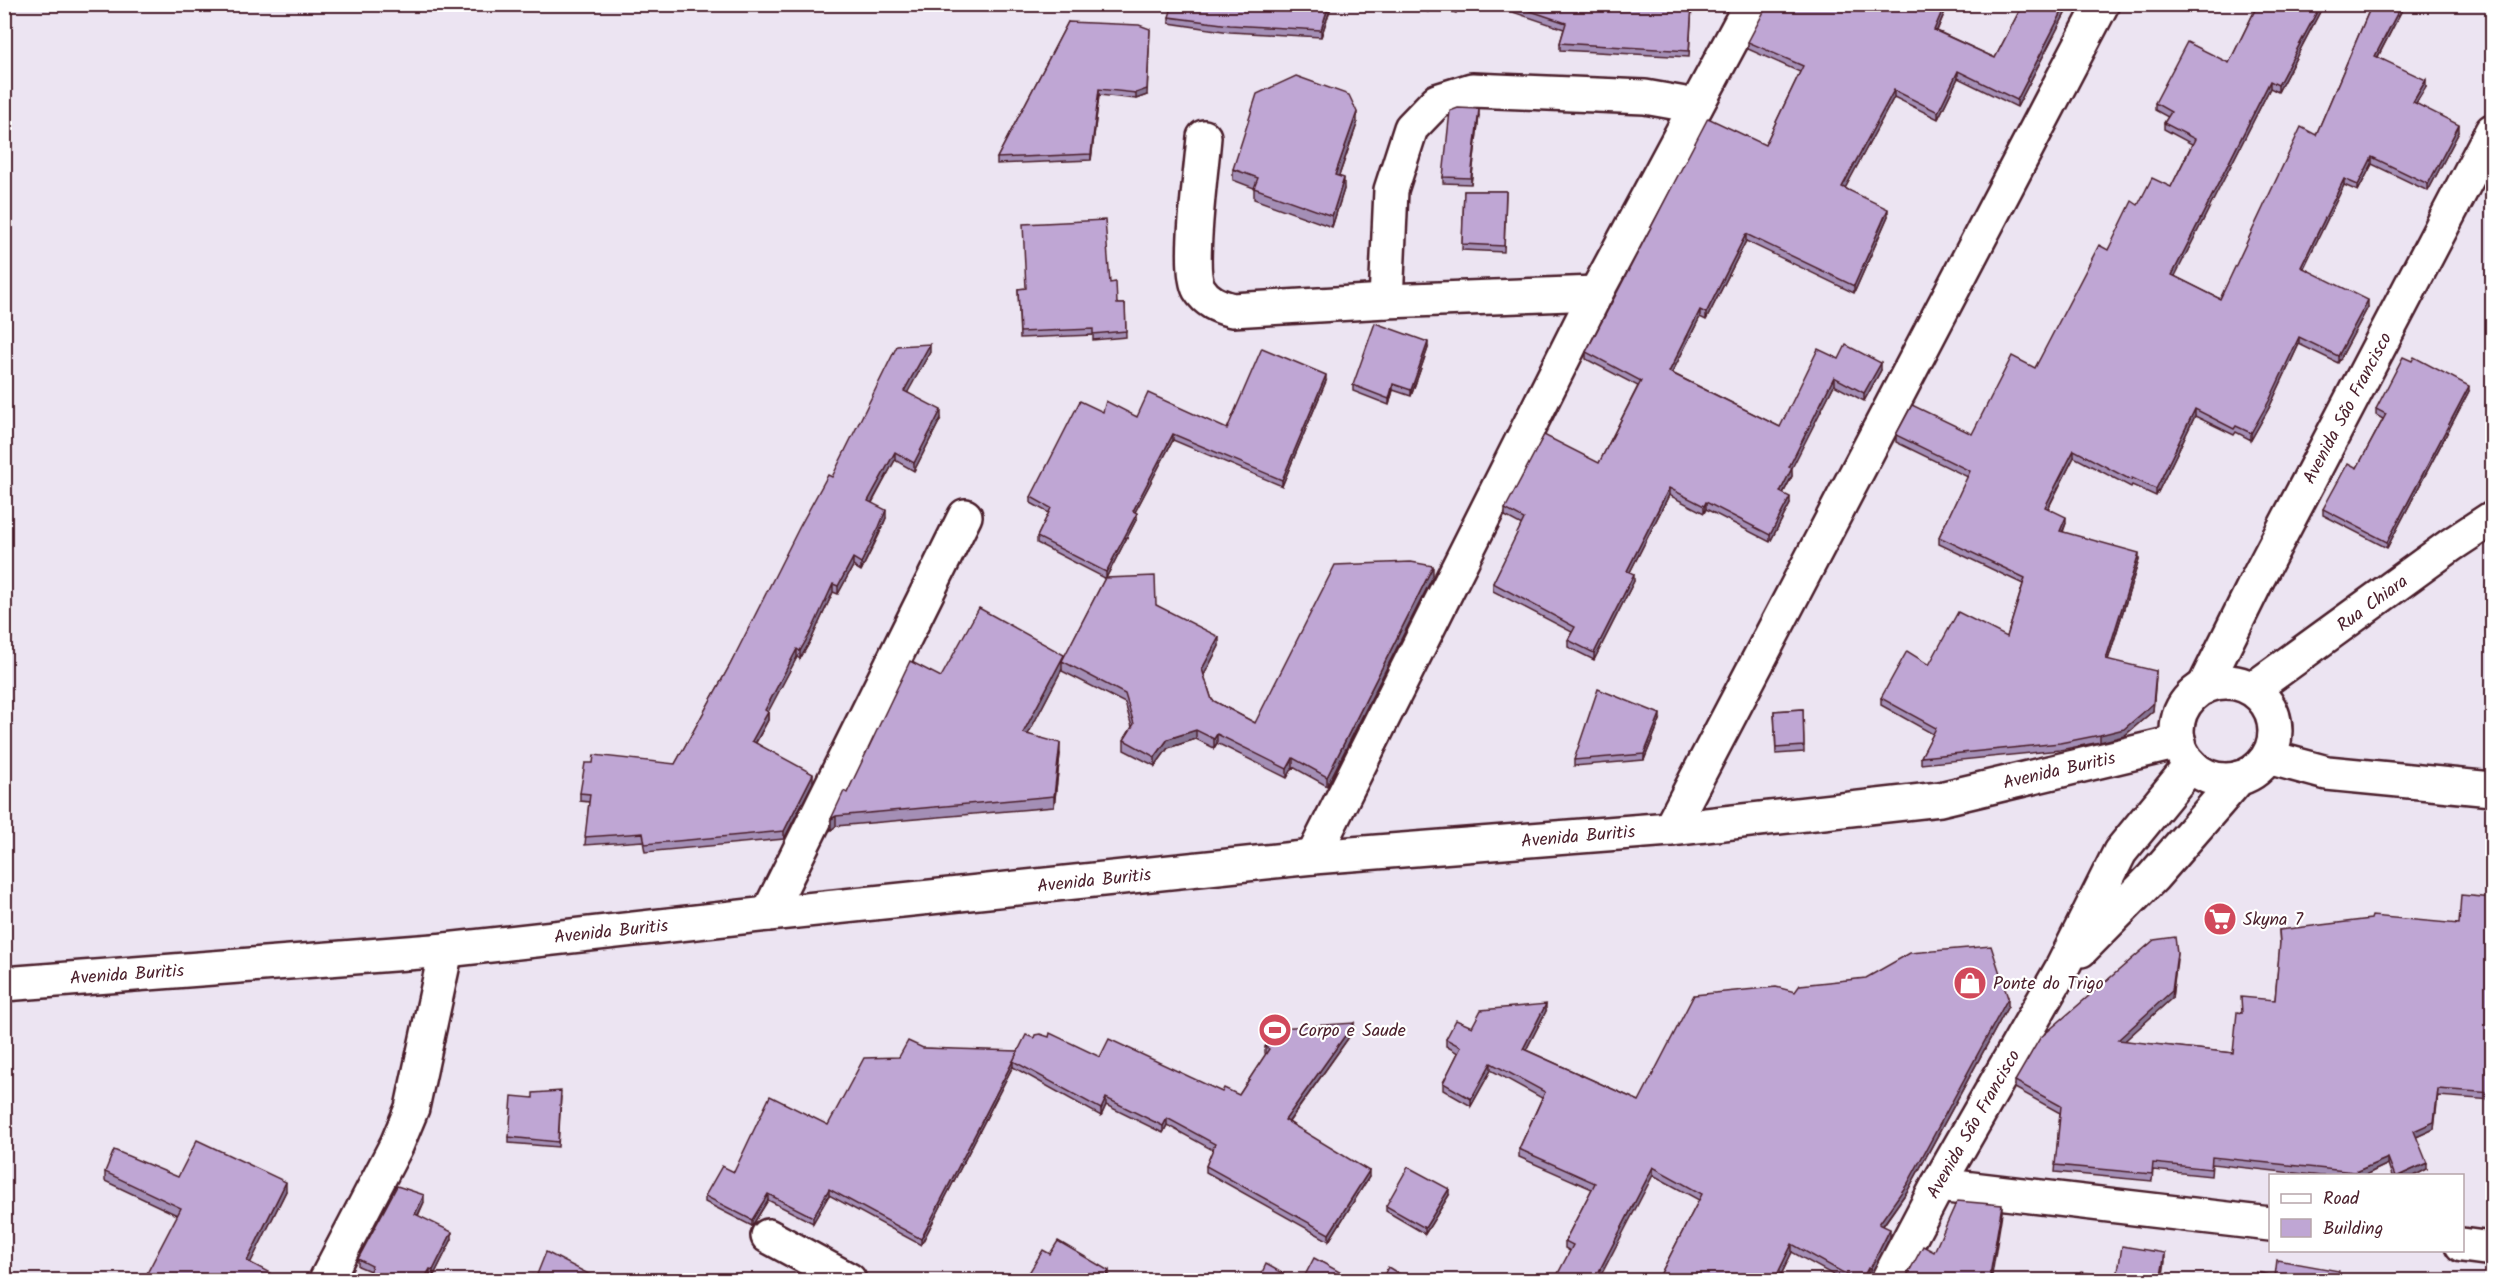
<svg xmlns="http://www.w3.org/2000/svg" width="2497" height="1285" font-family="Kalam,sans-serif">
<rect width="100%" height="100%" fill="#ece4f2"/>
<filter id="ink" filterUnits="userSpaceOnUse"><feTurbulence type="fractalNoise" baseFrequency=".0167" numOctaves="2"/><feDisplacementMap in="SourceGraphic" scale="12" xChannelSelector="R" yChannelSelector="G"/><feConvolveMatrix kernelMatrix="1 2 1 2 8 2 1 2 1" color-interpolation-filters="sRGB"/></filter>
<g filter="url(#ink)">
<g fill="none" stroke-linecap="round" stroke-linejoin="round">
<g stroke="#4a1f2b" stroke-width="38">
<g id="minor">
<path d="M1204,137C1202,165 1187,269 1199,289C1207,302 1218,306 1232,310L1386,301L1596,293"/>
<polyline points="1386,301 1391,190 1411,128 1437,101 1472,90 1645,97 1696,106"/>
<circle cx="2226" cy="731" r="49"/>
<polyline points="2204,687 2259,576 2492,131"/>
<polyline points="2253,689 2451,545 2492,518"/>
<polyline points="2268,757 2327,773 2492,789"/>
<polyline points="1670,829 2102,4"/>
<polyline points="1313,857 1596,293 1751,4"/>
<polyline points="768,914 965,516"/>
<polyline points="2081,950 2153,877 2239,778"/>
<polyline points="4,984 446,950 768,914 1313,857 1670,829 1940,799 2179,742"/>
<polyline points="1938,1185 2270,1224"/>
<polyline points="768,1236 849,1280"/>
<polyline points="2462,1245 2492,1249"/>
<polyline points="326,1280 397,1144 412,1108 446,950"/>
<polyline points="1888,1280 1938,1185 2061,970 2120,852 2191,765"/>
</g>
</g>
<use href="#minor" stroke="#fff" stroke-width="33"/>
</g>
<g fill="#a48fb6" stroke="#4a1f2b" stroke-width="1.5">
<polygon points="1332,4 1321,37 1230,32 1169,23 1169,17"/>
<polygon points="1408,4 1430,4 1428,12"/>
<polygon points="1431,4 1459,4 1456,13"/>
<polygon points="1489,4 1692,4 1689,57 1560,50 1560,43 1564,29"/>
<polygon points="1946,4 1946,9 1937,31 1995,58 2023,4 2070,4 2017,107 1958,78 1938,119 1894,97 1845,188 1888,216 1854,293 1746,241 1706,320 1700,317 1672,373 1780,427 1839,359 1881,370 1864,401 1834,385 1791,468 1792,476 1783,494 1790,504 1770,542 1706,509 1704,513 1669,495 1630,572 1634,581 1594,660 1568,647 1568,640 1572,632 1493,591 1493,583 1522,525 1505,516 1505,509 1599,463 1638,386 1586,359 1586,352 1765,145 1800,72 1748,49 1748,42"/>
<polygon points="2258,4 2324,4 2278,92 2270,88 2174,276 2220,299 2316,135 2372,4 2405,4 2378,57 2426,87 2416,103 2459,132 2428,191 2372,164 2358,191 2344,185 2303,268 2368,307 2338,363 2299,344 2269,408 2251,440 2236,432 2234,435 2195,416 2156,496 2132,485 2131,487 2074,457 2048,509 2066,523 2063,532 2139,560 2108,660 2156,677 2153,711 2124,736 2100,742 2060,750 1921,764 1921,757 1933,734 1881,705 1881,698 1929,665 2007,637 2023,584 1939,544 1939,537 1968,477 1896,442 1896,435 1972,434 2035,368 2108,250 2138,205 2171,187 2192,144 2164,129 2164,123 2168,117 2155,110 2155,103 2229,63"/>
<polygon points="1068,22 1147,95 1136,99 1099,95 1091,160 997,164 997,158"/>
<polygon points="1479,115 1471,184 1443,183 1443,177"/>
<polygon points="1357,124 1339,176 1344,189 1332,227 1254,199 1254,188 1233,180 1233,169"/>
<polygon points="1464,191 1506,191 1504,252 1462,250"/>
<polygon points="1110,283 1117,304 1125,304 1126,337 1093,340 1093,335 1020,338 1018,289"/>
<polygon points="1428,348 1411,396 1393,390 1389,405 1353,391 1353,385"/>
<polygon points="930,352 907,392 941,418 914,471 895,460 872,503 886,518 879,535 861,571 853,566 838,594 833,592 811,640 800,659 797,657 768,711 768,720 756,743 813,782 784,839 645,852 643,841 585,845 589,802 580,801 580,793 675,764 730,665 832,477"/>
<polygon points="1326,381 1282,486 1173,440 1135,512 1137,518 1106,578 1156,605 1219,646 1204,675 1212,700 1255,723 1433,576 1327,786 1293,767 1287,778 1217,743 1214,748 1196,739 1168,748 1155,766 1124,750 1124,740 1132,727 1125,703 1062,671 1062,669 1028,734 1060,754 1054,807 836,826 831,830 831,819 847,793 941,677 1064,658 1105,578 1037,543 1037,537 1049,513 1031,503 1031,497 1103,412 1227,429"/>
<polygon points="2469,391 2387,548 2323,515 2323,509 2357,468 2383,419 2376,415 2376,409"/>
<polygon points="1803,709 1804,752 1776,754 1774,711"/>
<polygon points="1660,720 1644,760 1574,766 1574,760"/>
<polygon points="2493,898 2493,1100 2438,1096 2434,1129 2416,1137 2427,1169 2414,1176 2392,1176 2388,1164 2363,1176 2321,1176 2212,1164 2211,1176 2153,1170 2152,1181 2055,1172 2060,1113 2015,1088 2015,1081 2177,960 2172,998 2124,1041 2233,1053 2241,1013 2275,1000 2280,946 2279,930 2459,924"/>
<polygon points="1795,992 2008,1006 1908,1190 1883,1226 1890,1237 1870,1276 1868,1275 1865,1281 1844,1281 1792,1252 1778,1281 1657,1281 1699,1200 1653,1175 1570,1251 1565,1248 1565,1241 1592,1189 1519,1157 1519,1149 1542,1098 1491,1070 1471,1106 1443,1090 1443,1083 1458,1053 1446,1046 1446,1039 1472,1027 1546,1011 1526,1050 1639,1101"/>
<polygon points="1354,1030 1289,1122 1369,1177 1329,1241 1206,1172 1206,1166 1213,1150 1167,1125 1163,1133 1106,1105 1101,1116 1013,1067 1013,1066 921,1245 829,1195 813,1223 768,1200 752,1226 705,1202 705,1196 734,1172 828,1125 899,1057 923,1048 1100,1057 1222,1092 1239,1095 1266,1054 1265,1053 1265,1047"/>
<polygon points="561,1097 558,1147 509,1143 509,1137 533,1098"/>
<polygon points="105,1172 178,1177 286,1191 250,1263 270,1281 177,1215 105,1181"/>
<polygon points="1449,1195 1425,1234 1386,1211 1386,1206"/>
<polygon points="424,1202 418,1216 452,1239 433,1277 430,1275 427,1281 365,1281 370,1271 358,1266 358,1259"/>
</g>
<g fill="#867494" stroke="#4a1f2b" stroke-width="1.5">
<polygon points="1329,4 1332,4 1321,37 1321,30"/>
<polygon points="1945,4 1946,4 1946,9 1934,37 1934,30"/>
<polygon points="2066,4 2070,4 2017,107 2017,100"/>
<polygon points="2321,4 2324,4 2278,92 2278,85"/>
<polygon points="2402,4 2405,4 2375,62 2375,56"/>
<polygon points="1150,29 1147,95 1136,99 1136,93"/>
<polygon points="1958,71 1958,78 1938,119 1938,112"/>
<polygon points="2426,80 2426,87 2413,108 2413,102"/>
<polygon points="2270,81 2270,88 2172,282 2172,275"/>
<polygon points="1099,89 1099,95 1091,160 1091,154"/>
<polygon points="1894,90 1894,97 1842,194 1842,187"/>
<polygon points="1479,109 1479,115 1471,184 1471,178"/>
<polygon points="1357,112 1357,124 1335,187 1335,175"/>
<polygon points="2459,125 2459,132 2428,191 2428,184"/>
<polygon points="2372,157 2372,164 2358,191 2358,185"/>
<polygon points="1344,178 1344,189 1332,227 1332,216"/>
<polygon points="2344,179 2344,185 2301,274 2301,267"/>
<polygon points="1888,209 1888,216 1854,293 1854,286"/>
<polygon points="1746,234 1746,241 1706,320 1706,313"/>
<polygon points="2368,300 2368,307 2338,363 2338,356"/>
<polygon points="1700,310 1700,317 1669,379 1669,372"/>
<polygon points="2299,337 2299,344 2269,408 2251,440 2251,433"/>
<polygon points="1428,342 1428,348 1411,396 1411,390"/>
<polygon points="930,344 930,352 904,399 904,391"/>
<polygon points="1881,363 1881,370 1864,401 1864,393"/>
<polygon points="1326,375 1326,381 1282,486 1282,480"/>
<polygon points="1834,377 1834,385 1789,474 1789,467"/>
<polygon points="1393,384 1393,390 1389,405 1389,399"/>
<polygon points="2469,386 2469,391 2387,548 2387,542"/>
<polygon points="2195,409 2195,416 2156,496 2156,489"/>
<polygon points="941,410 941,418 914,471 914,463"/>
<polygon points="1173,434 1173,440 1133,516 1133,511"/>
<polygon points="2074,450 2074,457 2045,514 2045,507"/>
<polygon points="895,452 895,460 868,509 868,501"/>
<polygon points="1792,468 1792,476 1780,499 1780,492"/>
<polygon points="1669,488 1669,495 1627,578 1627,571"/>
<polygon points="1790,497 1790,504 1770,542 1770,535"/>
<polygon points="1706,502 1706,509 1704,513 1704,506"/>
<polygon points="886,510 886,518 861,571 861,563"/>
<polygon points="1137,513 1137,518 1106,578 1106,572"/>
<polygon points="2066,517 2066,523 2060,538 2060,531"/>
<polygon points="2139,553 2139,560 2106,666 2106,659"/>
<polygon points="853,558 853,566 838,594 838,586"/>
<polygon points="1433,566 1433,576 1327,786 1327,777"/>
<polygon points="1634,574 1634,581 1594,660 1594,653"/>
<polygon points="833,584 833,592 811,640 800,659 800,651"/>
<polygon points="1219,637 1219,646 1202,679 1202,669"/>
<polygon points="797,649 797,657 765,718 765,710"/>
<polygon points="1064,655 1064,662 1062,661 1062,669 1023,744 1023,733"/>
<polygon points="2156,671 2153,711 2124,736 2100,742 2100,735"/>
<polygon points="768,712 768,720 752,749 752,741"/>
<polygon points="1660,714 1660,720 1644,760 1644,754"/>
<polygon points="1196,730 1196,739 1168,748 1155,766 1155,757 1168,739"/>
<polygon points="1217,734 1217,743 1214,748 1214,739"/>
<polygon points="1060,743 1060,754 1054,807 1054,796"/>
<polygon points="1293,758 1293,767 1287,778 1287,769"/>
<polygon points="813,774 813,782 784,839 784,831"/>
<polygon points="836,816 836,826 831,830 831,819"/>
<polygon points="2177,953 2172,998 2118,1047 2118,1040"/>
<polygon points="2008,998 2008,1006 1908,1190 1879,1231 1879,1224"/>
<polygon points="1546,1004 1546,1011 1523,1056 1523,1049"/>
<polygon points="1354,1023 1354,1030 1285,1127 1285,1120"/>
<polygon points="1013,1061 1013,1066 921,1245 921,1239"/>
<polygon points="1491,1063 1491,1070 1471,1106 1471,1099"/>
<polygon points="2438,1089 2434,1129 2414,1138 2414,1131"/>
<polygon points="1106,1098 1106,1105 1101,1116 1101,1109"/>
<polygon points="1167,1118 1167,1125 1163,1133 1163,1126"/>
<polygon points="2388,1158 2388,1164 2363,1176 2355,1176 2355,1172"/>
<polygon points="2427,1163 2427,1169 2414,1176 2398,1176"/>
<polygon points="1653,1167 1653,1175 1598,1281 1594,1281"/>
<polygon points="1369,1171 1369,1177 1329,1241 1329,1234"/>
<polygon points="286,1182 286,1191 247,1270 247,1261"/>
<polygon points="829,1189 829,1195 813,1223 813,1217"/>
<polygon points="1449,1189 1449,1195 1425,1234 1425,1228"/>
<polygon points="768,1194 768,1200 752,1226 752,1220"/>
<polygon points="424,1195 424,1202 415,1221 415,1214"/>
<polygon points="2002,1205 2002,1213 1991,1281 1989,1281"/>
<polygon points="1890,1229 1890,1237 1870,1276 1870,1269"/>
<polygon points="452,1232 452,1239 433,1277 433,1270"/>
<polygon points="1792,1244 1792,1252 1778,1281 1774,1281"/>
<polygon points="2165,1253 2165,1262 2162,1281 2160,1281"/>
<polygon points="1868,1268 1868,1275 1865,1281 1861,1281"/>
<polygon points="430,1269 430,1275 427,1281 423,1281"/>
<polygon points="1109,1271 1109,1277 1107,1281 1103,1281"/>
<polygon points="270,1273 270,1281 266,1281"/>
</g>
<g fill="#bfa6d4" stroke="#4a1f2b" stroke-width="1.5">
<polygon points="1173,4 1329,4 1321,30 1230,25 1169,17"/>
<polygon points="1510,4 1692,4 1689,51 1560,43 1566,23"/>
<polygon points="1768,4 1945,4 1934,30 1995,58 2023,4 2066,4 2017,100 1958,71 1938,112 1894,90 1842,187 1888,209 1854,286 1746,234 1706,313 1700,310 1669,372 1780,427 1818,349 1839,359 1846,345 1881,363 1864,393 1834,377 1789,467 1792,468 1780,492 1790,497 1770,535 1706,502 1704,506 1669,488 1627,571 1634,574 1594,653 1568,640 1575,627 1493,583 1524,519 1505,509 1544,435 1599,463 1641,381 1586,352 1708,118 1765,145 1803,66 1748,42"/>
<polygon points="2258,4 2321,4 2278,85 2270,81 2172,275 2220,299 2301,127 2316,135 2372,4 2402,4 2375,56 2426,80 2413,102 2459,125 2428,184 2372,157 2358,185 2344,179 2301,267 2368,300 2338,356 2299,337 2269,401 2251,433 2236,426 2234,429 2195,409 2156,489 2132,478 2131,480 2074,450 2045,507 2066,517 2060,531 2139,553 2106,659 2156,671 2153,704 2124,729 2100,735 2060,743 1921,757 1936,728 1881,698 1907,651 1929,665 1958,612 2007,637 2025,578 1939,537 1970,471 1896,435 1912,405 1972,434 2012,356 2035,368 2099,245 2108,250 2132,201 2138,205 2152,178 2171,187 2195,139 2164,123 2171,112 2155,103 2187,42 2229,63"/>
<polygon points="1068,22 1139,25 1150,29 1147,89 1136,93 1099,89 1091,154 997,158"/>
<polygon points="1296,76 1349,95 1357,112 1335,175 1344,178 1332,216 1254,188 1258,178 1233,169 1257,94"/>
<polygon points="1458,108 1479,109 1471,178 1443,177 1450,111"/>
<polygon points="1464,191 1506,191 1504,246 1462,244"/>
<polygon points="1105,220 1110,283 1116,282 1117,304 1125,304 1126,331 1093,334 1093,329 1020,332 1018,289 1026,288 1023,224"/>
<polygon points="1375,323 1428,342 1411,390 1393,384 1389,399 1353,385"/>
<polygon points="930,344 904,391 941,410 914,463 895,452 868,501 886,510 879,527 861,563 853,558 838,586 833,584 811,632 800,651 797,649 765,710 768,712 752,741 813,774 784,831 645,844 643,833 585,837 590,794 580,793 585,763 593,763 594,755 675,764 730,665 799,528 828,475 832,477 897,346"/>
<polygon points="1262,348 1326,375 1282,480 1173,434 1133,511 1137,513 1106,572 1037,537 1051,508 1031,497 1080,401 1103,412 1106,401 1137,417 1148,393 1227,429"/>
<polygon points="2403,357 2412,361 2414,357 2469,386 2387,542 2323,509 2348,463 2357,468 2386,414 2376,409"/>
<polygon points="1411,562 1433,566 1327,777 1293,758 1287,769 1217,734 1214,739 1196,730 1168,739 1155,757 1124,740 1134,724 1125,694 1062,661 1105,578 1155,576 1156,605 1219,637 1202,669 1212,700 1255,723 1335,565"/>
<polygon points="979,608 1064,655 1023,733 1060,743 1054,796 836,816 831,819 844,791 847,793 910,661 941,677"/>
<polygon points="1598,689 1660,714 1644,754 1574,760"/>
<polygon points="1803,709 1804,746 1776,748 1774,711"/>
<polygon points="2461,895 2493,898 2493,1093 2438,1089 2434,1122 2414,1131 2427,1163 2398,1176 2395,1176 2388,1158 2355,1172 2212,1157 2211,1169 2153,1163 2152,1174 2055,1165 2061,1106 2015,1081 2040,1038 2154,940 2175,937 2177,953 2172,991 2118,1040 2233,1053 2237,1012 2242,1013 2241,997 2275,1000 2280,942 2279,930 2371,919 2372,916 2459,924"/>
<polygon points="1991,946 2008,998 1908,1183 1879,1224 1890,1229 1870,1269 1868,1268 1861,1281 1858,1281 1792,1244 1774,1281 1657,1281 1702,1194 1653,1167 1594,1281 1554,1281 1573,1245 1565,1241 1595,1183 1519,1149 1545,1092 1491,1063 1471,1099 1443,1083 1461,1047 1446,1039 1456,1020 1472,1027 1481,1010 1546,1004 1523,1049 1639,1101 1694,995 1776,987 1795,992 1800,985 1866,978 1910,953"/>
<polygon points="1354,1023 1285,1120 1369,1171 1329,1234 1206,1166 1215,1144 1167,1118 1163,1126 1106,1098 1101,1109 1013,1061 1026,1035 1034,1038 1035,1035 1040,1034 1049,1037 1050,1033 1100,1057 1109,1039 1222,1092 1224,1088 1239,1095 1269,1049 1265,1047 1278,1028"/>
<polygon points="908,1041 923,1048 1018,1051 921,1239 829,1189 813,1217 768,1194 752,1220 705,1196 722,1166 734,1172 770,1096 828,1125 864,1058 899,1057"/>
<polygon points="561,1091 558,1142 509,1137 512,1096 533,1098 533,1093"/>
<polygon points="197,1140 286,1182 247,1261 270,1273 266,1281 143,1281 181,1208 105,1172 114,1150 178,1177"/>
<polygon points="1408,1167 1449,1189 1425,1228 1386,1206"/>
<polygon points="397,1186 424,1195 415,1214 452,1232 433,1270 430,1269 423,1281 365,1281 372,1266 358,1259"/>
<polygon points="1957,1201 2002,1205 1989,1281 1904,1281 1923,1246 1934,1252"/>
<polygon points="1058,1241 1109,1271 1103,1281 1024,1281 1043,1250 1050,1254"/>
<polygon points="2122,1246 2165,1253 2160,1281 2079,1281 2081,1272 2117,1278"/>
<polygon points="546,1252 602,1281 530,1281 532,1275 536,1277"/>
<polygon points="1314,1258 1356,1281 1302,1281"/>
<polygon points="2277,1260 2339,1271 2337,1281 2254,1281 2256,1272 2275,1276"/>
<polygon points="1266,1264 1296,1281 1258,1281"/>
<polygon points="1388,1267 1411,1281 1381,1281"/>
</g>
</g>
<defs>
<g id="supermarket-disc" transform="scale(1.725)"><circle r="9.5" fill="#d1495b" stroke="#fff"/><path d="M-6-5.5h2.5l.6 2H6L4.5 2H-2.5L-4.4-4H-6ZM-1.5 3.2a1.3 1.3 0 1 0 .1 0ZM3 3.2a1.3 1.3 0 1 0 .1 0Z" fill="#fff"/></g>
<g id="shop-disc" transform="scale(1.725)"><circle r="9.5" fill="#d1495b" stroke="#fff"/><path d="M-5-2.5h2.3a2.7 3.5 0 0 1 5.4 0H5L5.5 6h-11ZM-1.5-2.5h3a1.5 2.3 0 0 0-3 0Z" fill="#fff"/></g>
<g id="stadium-disc" transform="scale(1.725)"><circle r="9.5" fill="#d1495b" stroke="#fff"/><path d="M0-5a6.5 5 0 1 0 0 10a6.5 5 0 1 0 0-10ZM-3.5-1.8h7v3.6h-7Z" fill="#fff"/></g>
</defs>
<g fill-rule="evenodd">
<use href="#supermarket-disc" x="2220" y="919"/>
<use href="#shop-disc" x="1970" y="983"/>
<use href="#stadium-disc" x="1275" y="1030"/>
</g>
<g text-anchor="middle" stroke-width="4.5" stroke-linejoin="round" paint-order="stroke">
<g font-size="18" fill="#4a1f2b" stroke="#fff">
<text transform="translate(2347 408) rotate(-62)" y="6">Avenida São Francisco</text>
<text transform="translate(2372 603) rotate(-36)" y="6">Rua Chiara</text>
<text transform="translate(2059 770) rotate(-13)" y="6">Avenida Buritis</text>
<text transform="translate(1578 836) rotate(-5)" y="6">Avenida Buritis</text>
<text transform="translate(1094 880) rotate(-6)" y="6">Avenida Buritis</text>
<text transform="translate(611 931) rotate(-6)" y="6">Avenida Buritis</text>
<text transform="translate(127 974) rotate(-4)" y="6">Avenida Buritis</text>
<text transform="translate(1973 1124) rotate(-60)" y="6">Avenida São Francisco</text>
</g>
<g font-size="18" fill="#4a1f2b" stroke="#fff" text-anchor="start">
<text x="2243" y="925">Skyna 7</text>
<text x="1993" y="989">Ponte do Trigo</text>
<text x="1298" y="1036">Corpo e Saude</text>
</g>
</g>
<rect width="2497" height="1285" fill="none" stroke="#fff" stroke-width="24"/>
<rect x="12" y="12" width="2473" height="1261" fill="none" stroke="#4a1f2b" stroke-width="2" filter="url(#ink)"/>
<rect x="2269" y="1174" width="195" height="78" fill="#ffffff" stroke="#b7a5aa" stroke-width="1.5"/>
<rect x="2281" y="1194" width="30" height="9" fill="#ffffff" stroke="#b7a5aa" stroke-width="1.5"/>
<text x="2323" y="1204" font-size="18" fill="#4a1f2b">Road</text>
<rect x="2281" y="1219" width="30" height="18" fill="#bfa6d4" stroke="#b7a5aa" stroke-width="1.5"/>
<text x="2323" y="1234" font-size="18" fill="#4a1f2b">Building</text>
</svg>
